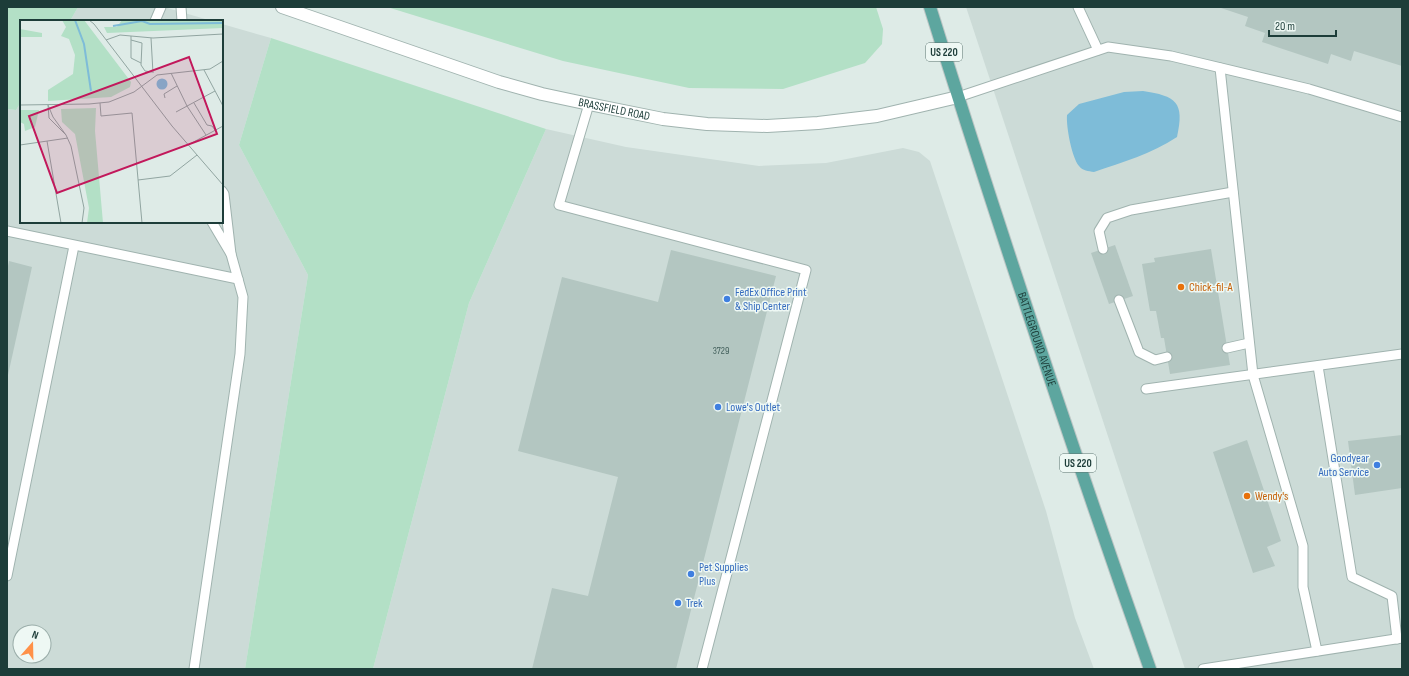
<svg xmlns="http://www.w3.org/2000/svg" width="1409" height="676" font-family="'Sofia Sans Condensed',sans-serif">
<rect width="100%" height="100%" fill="#deebe7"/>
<g fill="#ccdbd7" fill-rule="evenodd">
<polygon points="78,7 164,7 212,21 70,21"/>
<polygon points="966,7 1402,7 1402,669 1185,669"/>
<path d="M222,24L271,38L239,145L308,275L245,669H7V109L16,110L21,102V222H222ZM20,632H44V656H20Z"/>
<polygon points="546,129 626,147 759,166 826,163 903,148 919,152 930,161 1046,511 1075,618 1094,669 373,669 469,303"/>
</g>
<g fill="#b3e0c6">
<polygon points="7,7 78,7 70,21 21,21 21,102 16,110 7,109"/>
<polygon points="387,7 876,7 883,29 882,44 865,63 783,89 689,88 563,61"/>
<polygon points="271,38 546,129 469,303 373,669 245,669 308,275 239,145"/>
</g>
<path fill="#7ebcd8" d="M1143,91C1176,96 1185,102 1177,137C1151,154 1123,162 1094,172C1088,171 1083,171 1079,166C1072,158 1066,127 1067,115L1079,104L1124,92Z"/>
<g fill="#b3c6c1">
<polygon points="1218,7 1402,7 1402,66 1354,51 1351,61 1331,54 1328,64 1262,42 1265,33 1245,26 1248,17"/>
<polygon points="1115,245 1133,296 1109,304 1091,253"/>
<polygon points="1211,249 1230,365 1170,374 1164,338 1161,338 1156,311 1150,311 1142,264 1155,262 1154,258"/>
<polygon points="671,250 776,276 676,669 532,669 552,588 588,596 618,477 518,451 562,277 658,302"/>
<polygon points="9,261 32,267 8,375 7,271"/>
<polygon points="1402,435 1402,488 1355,495 1348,441"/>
<polygon points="1247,440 1281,541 1267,547 1275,566 1253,573 1213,452"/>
</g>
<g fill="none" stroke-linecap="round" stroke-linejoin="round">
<g stroke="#a0b3af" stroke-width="11">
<g id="service">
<polyline points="181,7 182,21"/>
<polyline points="1078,7 1098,50"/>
<polyline points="155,21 161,7"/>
<polyline points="1220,68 1253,375 1303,546 1303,587 1317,651"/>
<polyline points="958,97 1108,47 1171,56 1309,89 1402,117"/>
<polyline points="589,104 559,205 806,270 702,669"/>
<polyline points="212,222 231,254 224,194 222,191"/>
<polyline points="7,231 238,279"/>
<polyline points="1103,249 1099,231 1107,218 1131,210 1233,192"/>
<polyline points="1119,300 1139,352 1155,360 1167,357"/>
<polyline points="1227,348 1249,343"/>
<polyline points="1318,366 1352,577 1392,596 1397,639"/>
<polyline points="1146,389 1402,354"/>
<polyline points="7,576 74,246"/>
<polyline points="194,669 240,354 243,297 231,254"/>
<polyline points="1203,669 1402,638"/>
</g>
</g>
<g stroke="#a0b3af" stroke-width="14">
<g id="tertiary">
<path id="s1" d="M282,7L499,82L542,94L589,104L663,119L707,124L767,126L818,123L877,116L958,97"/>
</g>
</g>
<g stroke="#bbc5c4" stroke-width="14">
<g id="primary">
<path id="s2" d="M930,7C999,229 1073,450 1150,669"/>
</g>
</g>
<use href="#service" stroke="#fff" stroke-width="9"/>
<use href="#tertiary" stroke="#fff" stroke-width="12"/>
<use href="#primary" stroke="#5da69f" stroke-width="12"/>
</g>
<g fill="#e8710a" stroke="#eef8f4" stroke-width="1.5">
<circle cx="1181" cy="287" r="4"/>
<circle cx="1247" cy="496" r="4"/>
</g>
<g fill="#3f7fe0" stroke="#eef8f4" stroke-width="1.5">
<circle cx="727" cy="299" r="4"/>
<circle cx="718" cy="407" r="4"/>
<circle cx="1377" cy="465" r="4"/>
<circle cx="691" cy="574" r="4"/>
<circle cx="678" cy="603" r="4"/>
</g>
<g text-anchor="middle" stroke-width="3" stroke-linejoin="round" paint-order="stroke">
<g font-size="10" fill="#425f5b">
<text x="721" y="354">3729</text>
</g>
<g fill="#eef8f4" stroke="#5c7571" stroke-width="1">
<rect x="926" y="43" width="36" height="18" rx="3"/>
<rect x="1060" y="454" width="36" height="18" rx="3"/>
</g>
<g font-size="11" font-weight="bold" fill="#1d3d39">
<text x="944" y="56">US 220</text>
<text x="1078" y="467">US 220</text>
</g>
<g font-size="12" fill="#1d3d39" stroke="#eef8f4">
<text dy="4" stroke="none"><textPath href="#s1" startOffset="348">BRASSFIELD ROAD</textPath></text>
<text dy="4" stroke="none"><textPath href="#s2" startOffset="349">BATTLEGROUND AVENUE</textPath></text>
</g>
<g font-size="12" fill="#c56008" stroke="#eef8f4" text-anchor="start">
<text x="1189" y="291">Chick-fil-A</text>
<text x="1255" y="500">Wendy's</text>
</g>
<g font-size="12" fill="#366cbe" stroke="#eef8f4" text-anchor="start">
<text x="735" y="296">FedEx Office Print<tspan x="735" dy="14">&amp; Ship Center</tspan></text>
<text x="726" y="411">Lowe's Outlet</text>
<text x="1369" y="462" text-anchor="end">Goodyear<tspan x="1369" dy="14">Auto Service</tspan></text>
<text x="699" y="571">Pet Supplies<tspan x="699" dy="14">Plus</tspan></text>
<text x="686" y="607">Trek</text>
</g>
</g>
<g transform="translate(20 20)">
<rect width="203" height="203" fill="#deebe7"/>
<path d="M42,0H64L111,62L110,67L91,77L28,81V70L53,54L55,35L49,19L41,16L46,7ZM102,0H203V8L87,13L84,7H97ZM0,9L22,13V17H0ZM76,88L75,111L83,203H67L69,188L55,114L42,102L41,89ZM0,90H19L15,107L5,111L4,104L0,102Z" fill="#b3e0c6"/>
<path d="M136.5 64a5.5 5.5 0 1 1 11 0a5.5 5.5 0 1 1-11 0Z" fill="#7ebcd8"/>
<path fill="none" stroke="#7ebcd8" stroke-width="2" d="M55,0L64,24L71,71M93,6L122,1L130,4L203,3"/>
<path fill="none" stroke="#91a5a1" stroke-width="1" d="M69,0L74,4L152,106L203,165M111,16V20L122,23L121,45L125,51L132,52M131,18L133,53M86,20L100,15L133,18L203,14M111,20V38L121,43M184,50L203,86M151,53L167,86L186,115M145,78L144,74L157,66M80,83L81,96L112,93L122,203M174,83L187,105L192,106L195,110M0,85L69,84L89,82L114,72L137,55L190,49L203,41M28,85L33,97L46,115L29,98ZM156,92L195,71M46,115L51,126L64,188L62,203M27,121L41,203M0,125L48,118M168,125L203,106M118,160L150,156L177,135"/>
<path fill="#c2185b" fill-opacity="0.15" stroke="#c2185b" stroke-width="2" d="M169,37L197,114L37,173L9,96Z"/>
<rect width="203" height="203" fill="none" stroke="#1d3d39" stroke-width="2"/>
</g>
<rect width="1409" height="676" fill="none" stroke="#1d3d39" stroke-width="16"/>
<g transform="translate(32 644) rotate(20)"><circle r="19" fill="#eef8f4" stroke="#9aada9"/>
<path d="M0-3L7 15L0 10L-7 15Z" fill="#ff9148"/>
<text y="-6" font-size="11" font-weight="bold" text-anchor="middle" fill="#1d3d39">N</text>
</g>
<path d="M1269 30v6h67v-6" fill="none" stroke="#1d3d39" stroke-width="2"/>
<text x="1275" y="30" font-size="12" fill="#1d3d39" stroke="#eef8f4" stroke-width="3" paint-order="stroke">20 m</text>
</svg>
